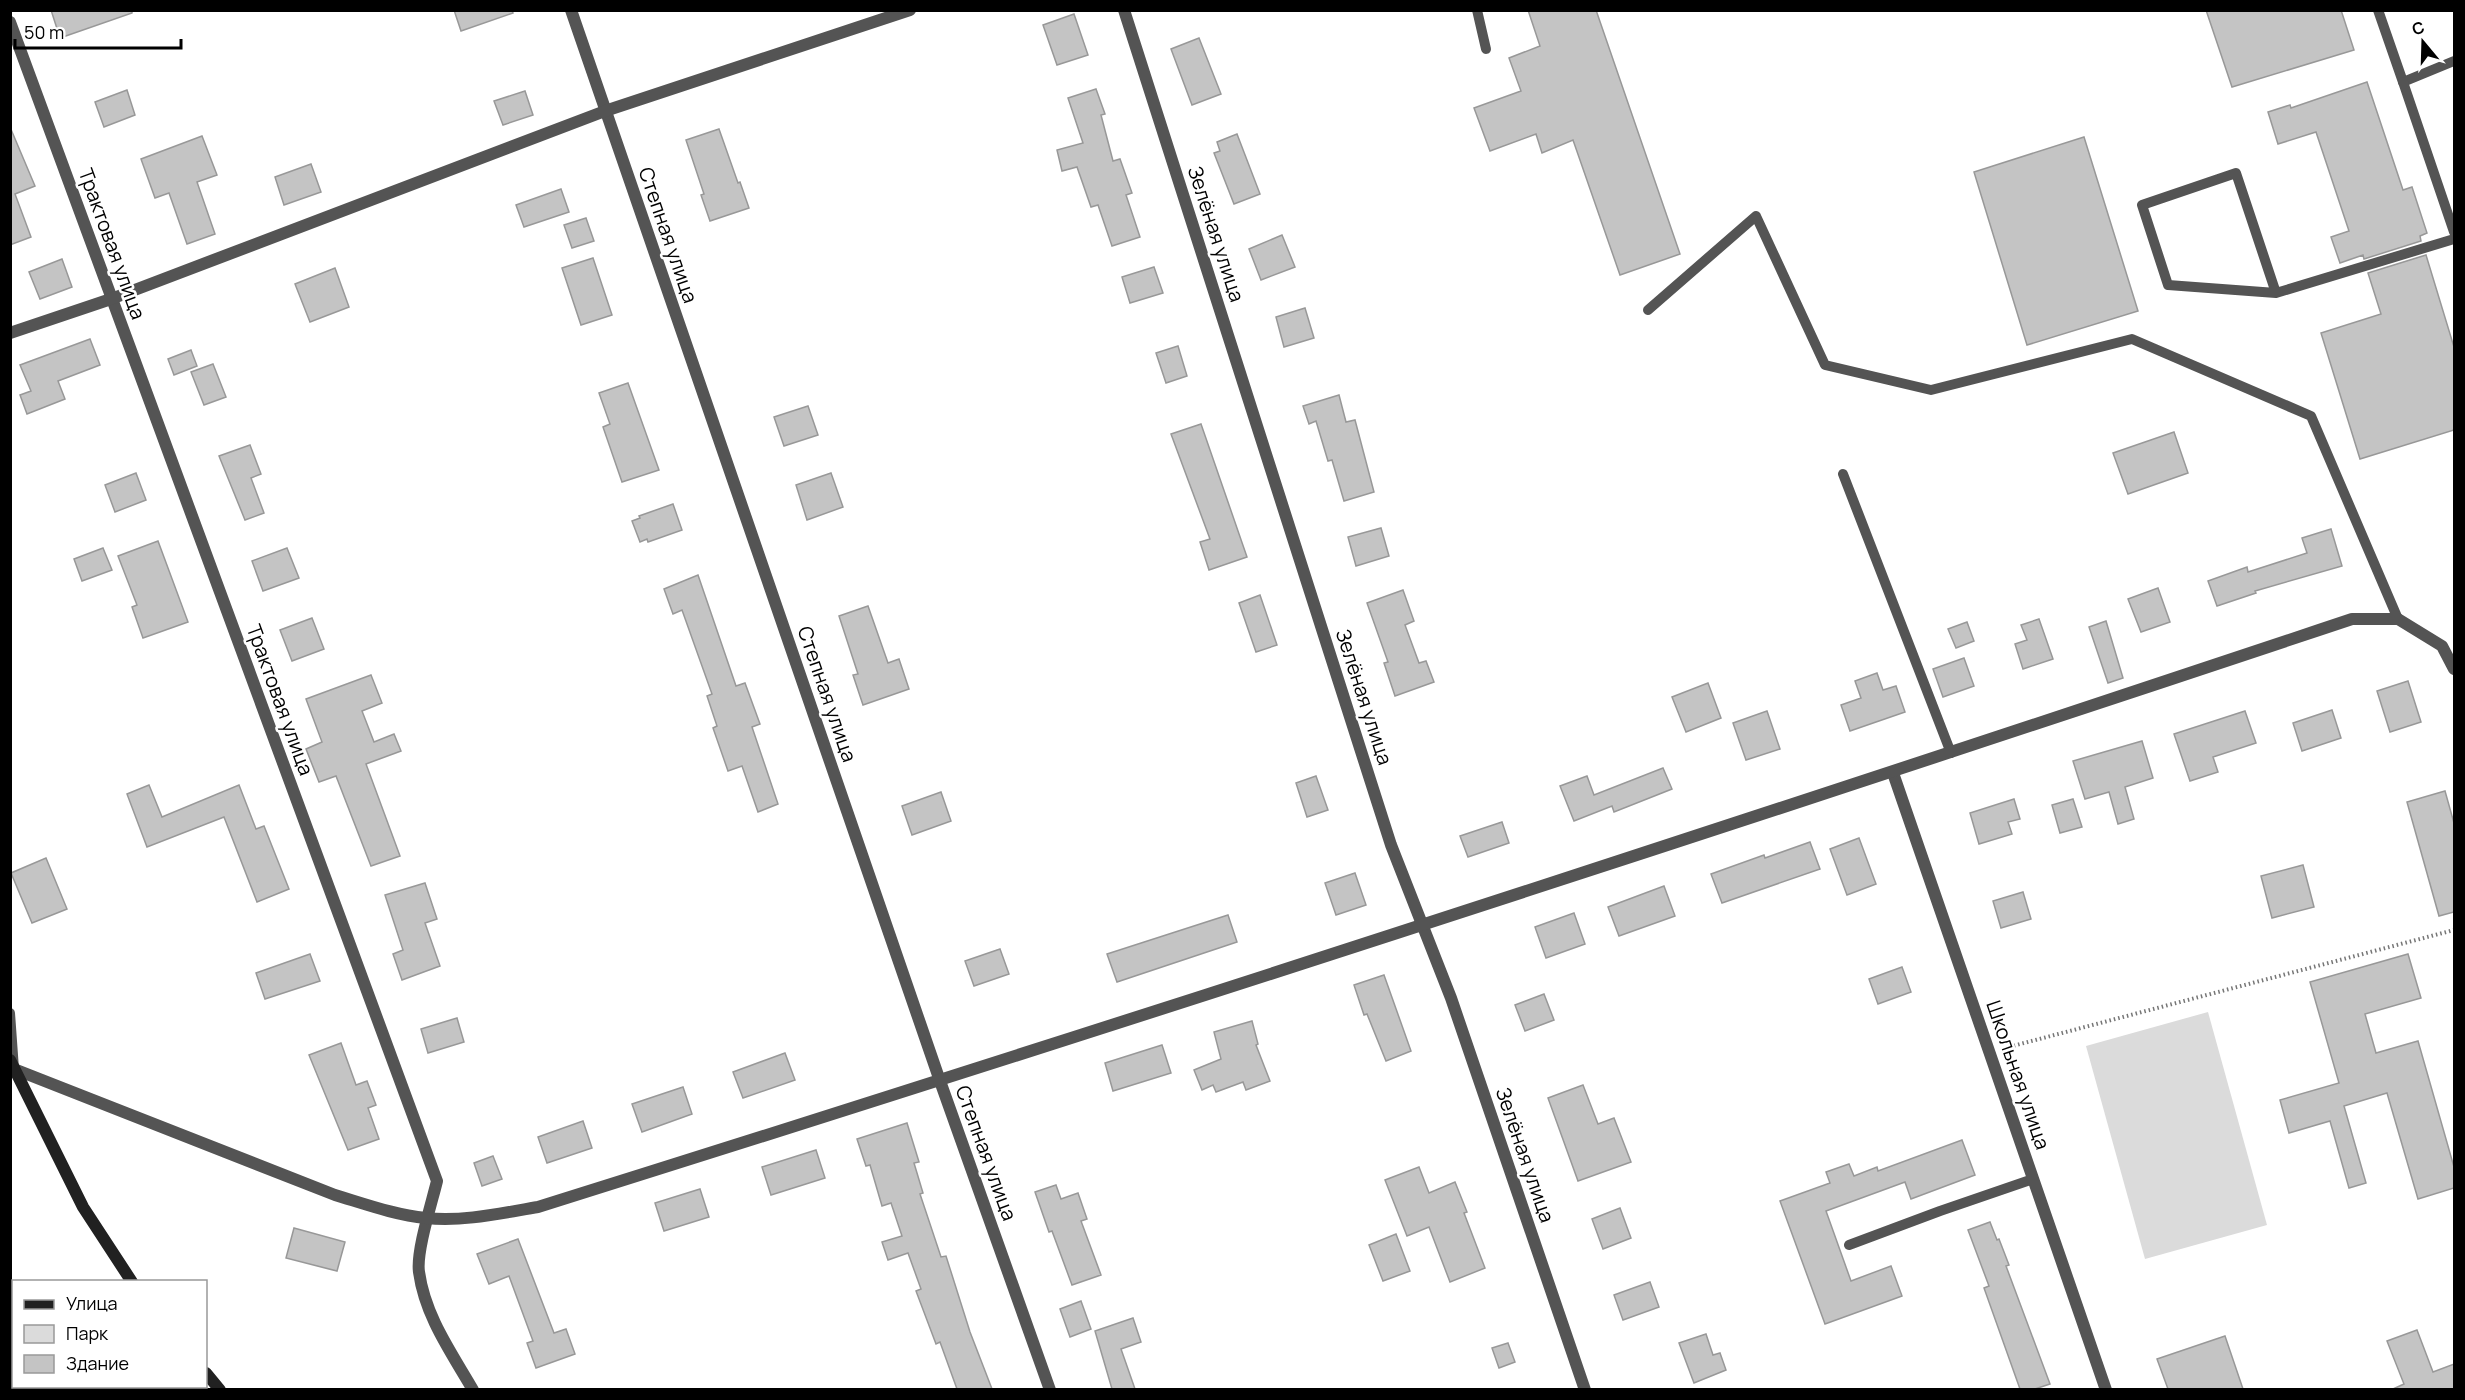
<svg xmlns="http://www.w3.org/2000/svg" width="2465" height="1400" font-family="Manrope,sans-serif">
<rect width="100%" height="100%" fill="#fff"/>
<polygon fill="#dbdbdb" points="2208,1012 2267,1225 2145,1259 2086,1046"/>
<g fill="#c4c4c4" stroke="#989898" stroke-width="1.5">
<polygon points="51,10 132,10 132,13 60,38"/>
<polygon points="454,10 512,10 513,13 461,31"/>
<polygon points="1528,10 1596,10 1680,254 1620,275 1573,140 1542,153 1536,134 1490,151 1474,108 1521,91 1509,58 1540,46"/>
<polygon points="2206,10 2341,10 2354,50 2232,87"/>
<polygon points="1074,14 1088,55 1057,65 1043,25"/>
<polygon points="1199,38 1221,94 1192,105 1171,49"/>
<polygon points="2367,82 2403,190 2412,187 2427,233 2420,236 2421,241 2364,259 2363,255 2340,263 2331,237 2349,231 2316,132 2278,144 2268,112 2290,105 2291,108"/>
<polygon points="1096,89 1105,114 1101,115 1113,161 1120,159 1132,193 1126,195 1140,237 1112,246 1098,205 1091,207 1077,167 1062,171 1057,150 1083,143 1068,98"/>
<polygon points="127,90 135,115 104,127 95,102"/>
<polygon points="525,91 533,115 503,125 494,101"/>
<polygon points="10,127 35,186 15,194 31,237 10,245"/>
<polygon points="719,129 738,183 740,182 749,208 710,221 701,195 704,194 686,140"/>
<polygon points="1237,134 1260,194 1234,204 1214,153 1220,151 1217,142"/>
<polygon points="202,136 217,175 197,182 215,234 187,244 169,193 155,198 141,159"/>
<polygon points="2084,137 2138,311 2027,345 1974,172"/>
<polygon points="311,164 321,192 284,205 275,177"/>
<polygon points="561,189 569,212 524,227 516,205"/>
<polygon points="586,218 594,241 572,248 564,225"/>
<polygon points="1282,235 1295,267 1261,280 1249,249"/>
<polygon points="2426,255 2454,347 2454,430 2360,459 2321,333 2381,314 2368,273"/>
<polygon points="593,258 612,315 581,325 562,268"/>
<polygon points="62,259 72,287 40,299 29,272"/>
<polygon points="1154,267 1163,293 1130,303 1122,277"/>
<polygon points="335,268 349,307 310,322 295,284"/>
<polygon points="1305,308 1314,338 1284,347 1276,317"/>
<polygon points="90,339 100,365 58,381 65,399 27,414 20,395 31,391 20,365"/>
<polygon points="1178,346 1187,376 1166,383 1156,353"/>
<polygon points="191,350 197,366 174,375 168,359"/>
<polygon points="213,364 226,397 204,405 191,372"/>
<polygon points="628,383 659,470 622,482 603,427 610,424 599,393"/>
<polygon points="1339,395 1346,422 1355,420 1374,492 1344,501 1332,460 1328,461 1316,421 1309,424 1303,406"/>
<polygon points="808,406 818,435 784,446 774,417"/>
<polygon points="1201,424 1247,557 1209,570 1200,542 1210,539 1171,434"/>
<polygon points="2174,432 2188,473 2128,494 2113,453"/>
<polygon points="250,445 261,474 251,478 264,513 245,520 219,456"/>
<polygon points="136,473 146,500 115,512 105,485"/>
<polygon points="831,473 843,507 807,520 796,485"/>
<polygon points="673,504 682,530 648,542 647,539 640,542 632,521 640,518 639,516"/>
<polygon points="1381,528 1389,556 1356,566 1348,537"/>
<polygon points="2331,529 2342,566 2255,591 2256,593 2217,606 2208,581 2247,567 2248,572 2307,553 2302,538"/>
<polygon points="158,541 188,622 143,638 132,607 137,605 118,556"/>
<polygon points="103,548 112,570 82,581 74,559"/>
<polygon points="287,548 299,578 263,591 252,561"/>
<polygon points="698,575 736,686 745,683 760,724 752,727 778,804 758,812 742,766 728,771 713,728 717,726 707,696 712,694 682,610 673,614 664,589"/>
<polygon points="2158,588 2170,622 2141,632 2128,599"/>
<polygon points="1403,590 1414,621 1405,625 1419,663 1426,661 1434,682 1395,696 1384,663 1388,662 1367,603"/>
<polygon points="1260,595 1277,645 1256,652 1239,603"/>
<polygon points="868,606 888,663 899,659 909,689 863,705 853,675 858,674 839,616"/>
<polygon points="312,618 324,649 292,661 280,630"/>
<polygon points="2039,619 2053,659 2023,669 2015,644 2027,640 2021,625"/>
<polygon points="2106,621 2123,678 2108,683 2089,627"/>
<polygon points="1967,622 1974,641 1956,648 1948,629"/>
<polygon points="1964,658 1974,686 1943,697 1933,669"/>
<polygon points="1877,673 1883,690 1896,686 1905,712 1850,731 1841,705 1861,698 1855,681"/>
<polygon points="371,675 382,703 362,711 374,742 394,734 401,751 366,764 400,856 371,866 336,776 319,782 306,749 322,742 306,699"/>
<polygon points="2408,681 2421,722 2390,732 2377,691"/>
<polygon points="1708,683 1721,718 1686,732 1672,697"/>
<polygon points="2332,710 2341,738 2302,751 2293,723"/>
<polygon points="1767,711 1780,749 1746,760 1733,723"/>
<polygon points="2245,711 2256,743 2213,757 2218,772 2190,781 2174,734"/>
<polygon points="2142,741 2153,778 2125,787 2134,819 2118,824 2109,792 2085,799 2073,761"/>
<polygon points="1663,768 1672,789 1614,812 1612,806 1574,821 1560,786 1587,776 1594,795"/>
<polygon points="1316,776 1328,810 1307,817 1296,783"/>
<polygon points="149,785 162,817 239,785 256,829 264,826 289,889 257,902 224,817 147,847 127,794"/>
<polygon points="2445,791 2454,823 2454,912 2439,916 2407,802"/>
<polygon points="941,792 951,821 912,835 902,806"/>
<polygon points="2014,799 2020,819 2008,822 2012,834 1979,844 1970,813"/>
<polygon points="2073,799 2082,827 2060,833 2052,805"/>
<polygon points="1502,822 1509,843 1468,857 1460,836"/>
<polygon points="1859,838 1876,884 1847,895 1830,849"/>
<polygon points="1810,842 1820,869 1722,903 1711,874 1764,855 1765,858"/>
<polygon points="46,858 67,909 32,923 11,873"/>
<polygon points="2303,865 2314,907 2272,918 2261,876"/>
<polygon points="1355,873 1366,905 1336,915 1325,883"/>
<polygon points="425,883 437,919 425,923 440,966 402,980 393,954 403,950 385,895"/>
<polygon points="1664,886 1675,916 1619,936 1608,907"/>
<polygon points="2023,892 2031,919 2001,928 1993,901"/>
<polygon points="1574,913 1585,944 1546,958 1535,927"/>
<polygon points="1228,915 1237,942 1117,982 1107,954"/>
<polygon points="1000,949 1009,974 974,986 965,961"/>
<polygon points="310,954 320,981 265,999 256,973"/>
<polygon points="2408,954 2421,998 2365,1014 2376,1053 2418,1041 2454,1167 2454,1188 2418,1199 2387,1093 2344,1106 2366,1183 2349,1188 2330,1121 2289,1133 2280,1100 2339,1083 2310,982"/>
<polygon points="1902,967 1911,992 1878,1004 1869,979"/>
<polygon points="1384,975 1411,1051 1386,1061 1367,1014 1364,1015 1354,985"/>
<polygon points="1544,994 1554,1020 1525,1031 1515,1005"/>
<polygon points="457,1018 464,1042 428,1053 421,1029"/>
<polygon points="1252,1021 1258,1044 1256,1045 1270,1081 1246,1090 1243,1082 1216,1092 1213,1085 1202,1090 1194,1070 1221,1059 1214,1032"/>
<polygon points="341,1043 356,1085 367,1081 376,1105 368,1108 379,1139 348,1150 309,1055"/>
<polygon points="1162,1045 1171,1073 1113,1091 1105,1063"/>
<polygon points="785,1053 795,1080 743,1098 733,1072"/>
<polygon points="1583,1085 1598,1124 1614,1118 1631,1162 1578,1181 1548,1098"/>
<polygon points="683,1087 692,1114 642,1132 632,1104"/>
<polygon points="583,1121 592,1148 547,1163 538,1137"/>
<polygon points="907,1123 919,1162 914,1163 923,1193 920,1194 941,1257 946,1256 970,1332 992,1389 957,1389 940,1342 936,1344 916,1291 921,1289 908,1253 888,1260 882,1242 902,1236 891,1203 882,1206 870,1165 866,1166 857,1139"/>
<polygon points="1962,1140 1975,1175 1911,1199 1905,1182 1826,1211 1851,1281 1891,1266 1902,1296 1825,1324 1780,1201 1830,1183 1826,1172 1849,1164 1854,1176 1877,1167 1878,1171"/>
<polygon points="816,1150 825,1178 771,1195 762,1167"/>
<polygon points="493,1156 502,1179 482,1186 474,1163"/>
<polygon points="1419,1167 1429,1193 1455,1182 1467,1212 1464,1213 1485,1268 1450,1282 1429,1227 1407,1236 1385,1180"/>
<polygon points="1056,1185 1061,1199 1078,1193 1087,1219 1081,1221 1101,1275 1072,1285 1052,1231 1049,1232 1035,1192"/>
<polygon points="700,1189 709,1217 664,1231 655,1203"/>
<polygon points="1620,1208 1631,1238 1603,1249 1592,1219"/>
<polygon points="1990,1222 1997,1240 1999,1239 2009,1265 2006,1266 2050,1384 2035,1389 2020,1389 1984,1288 1989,1286 1968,1230"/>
<polygon points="294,1228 345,1242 337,1271 286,1258"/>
<polygon points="1396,1234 1410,1271 1383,1281 1369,1245"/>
<polygon points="518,1239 554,1333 566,1329 575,1354 536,1368 527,1343 533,1341 509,1276 489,1284 477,1254"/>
<polygon points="1650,1282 1659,1307 1623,1320 1614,1295"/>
<polygon points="1081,1301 1091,1329 1070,1337 1060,1309"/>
<polygon points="1133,1318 1141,1342 1121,1349 1135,1389 1112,1389 1095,1331"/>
<polygon points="2417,1330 2433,1372 2454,1364 2454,1389 2393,1389 2404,1384 2387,1341"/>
<polygon points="1706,1334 1713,1355 1720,1353 1726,1370 1694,1383 1679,1343"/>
<polygon points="2225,1336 2243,1389 2168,1389 2157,1359"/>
<polygon points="1508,1343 1515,1362 1499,1368 1492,1348"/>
</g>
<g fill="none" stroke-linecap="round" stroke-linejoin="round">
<polyline stroke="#767676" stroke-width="4" stroke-dasharray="1.5 3" stroke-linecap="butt" points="2005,1048 2454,930"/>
<g stroke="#545454" stroke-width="10">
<polyline points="1477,10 1486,49"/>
<polyline points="2378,10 2403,82 2454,61"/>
<polyline points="2403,82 2454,232"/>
<polyline points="2276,293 2236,173 2142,205 2168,285 2276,293 2454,239"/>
<polyline points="1648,310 1756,216 1825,365 1931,390 2132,339 2311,416 2398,619"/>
<polyline points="1843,474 1951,753"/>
<polyline points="10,1013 14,1069"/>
<polyline points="1849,1245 1940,1211 2033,1179"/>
</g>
<g stroke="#545454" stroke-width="12">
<polyline points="571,10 940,1081 1050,1390"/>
<polyline points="1124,10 1391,845 1451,998 1585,1390"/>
<path d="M10,22L437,1181C432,1202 416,1252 419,1272C425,1316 451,1352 473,1390"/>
<polyline points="10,333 111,299 605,111 910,10"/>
<polyline points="1893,773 2106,1390"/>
<path d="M14,1069L335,1195C365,1204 395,1215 426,1218C463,1222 502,1213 538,1207C1144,1017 1749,820 2352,619H2398L2442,646L2454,669"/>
</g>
<g stroke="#212121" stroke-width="12">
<polyline points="10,1060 83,1207 132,1282"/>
<polyline points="206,1373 220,1390"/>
</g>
</g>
<g text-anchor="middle" stroke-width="5" stroke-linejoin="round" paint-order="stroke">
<g font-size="20" fill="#000" stroke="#fff">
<text transform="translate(1216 234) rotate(72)" y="7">Зелёная улица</text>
<text transform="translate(668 235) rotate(71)" y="7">Степная улица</text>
<text transform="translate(112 244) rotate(70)" y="7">Трактовая улица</text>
<text transform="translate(827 694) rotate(71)" y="7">Степная улица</text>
<text transform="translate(1364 697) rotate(72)" y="7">Зелёная улица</text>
<text transform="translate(280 700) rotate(70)" y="7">Трактовая улица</text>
<text transform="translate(2018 1075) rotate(71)" y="7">Школьная улица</text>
<text transform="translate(986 1153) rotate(70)" y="7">Степная улица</text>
<text transform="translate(1525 1155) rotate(71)" y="7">Зелёная улица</text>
</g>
</g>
<rect width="2465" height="1400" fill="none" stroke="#000000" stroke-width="24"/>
<rect x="12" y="1280" width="195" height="108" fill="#ffffff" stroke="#999999" stroke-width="1.5"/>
<rect x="24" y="1300" width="30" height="9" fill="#212121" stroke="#999999" stroke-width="1.5"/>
<text x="66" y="1310" font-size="18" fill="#000000">Улица</text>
<rect x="24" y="1325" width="30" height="18" fill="#dbdbdb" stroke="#999999" stroke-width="1.5"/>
<text x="66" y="1340" font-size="18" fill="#000000">Парк</text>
<rect x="24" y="1355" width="30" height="18" fill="#c4c4c4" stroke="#999999" stroke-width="1.5"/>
<text x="66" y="1370" font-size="18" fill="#000000">Здание</text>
<g transform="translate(2423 42) rotate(341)" stroke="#ffffff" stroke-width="4.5" paint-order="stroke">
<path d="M0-4.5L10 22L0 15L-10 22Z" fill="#000000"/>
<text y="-9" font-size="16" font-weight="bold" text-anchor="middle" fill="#000000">С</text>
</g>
<path d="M15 39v9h166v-9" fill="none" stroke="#000000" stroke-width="3"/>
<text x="24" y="39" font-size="18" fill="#000000" stroke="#ffffff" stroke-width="4.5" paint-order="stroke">50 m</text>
</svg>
